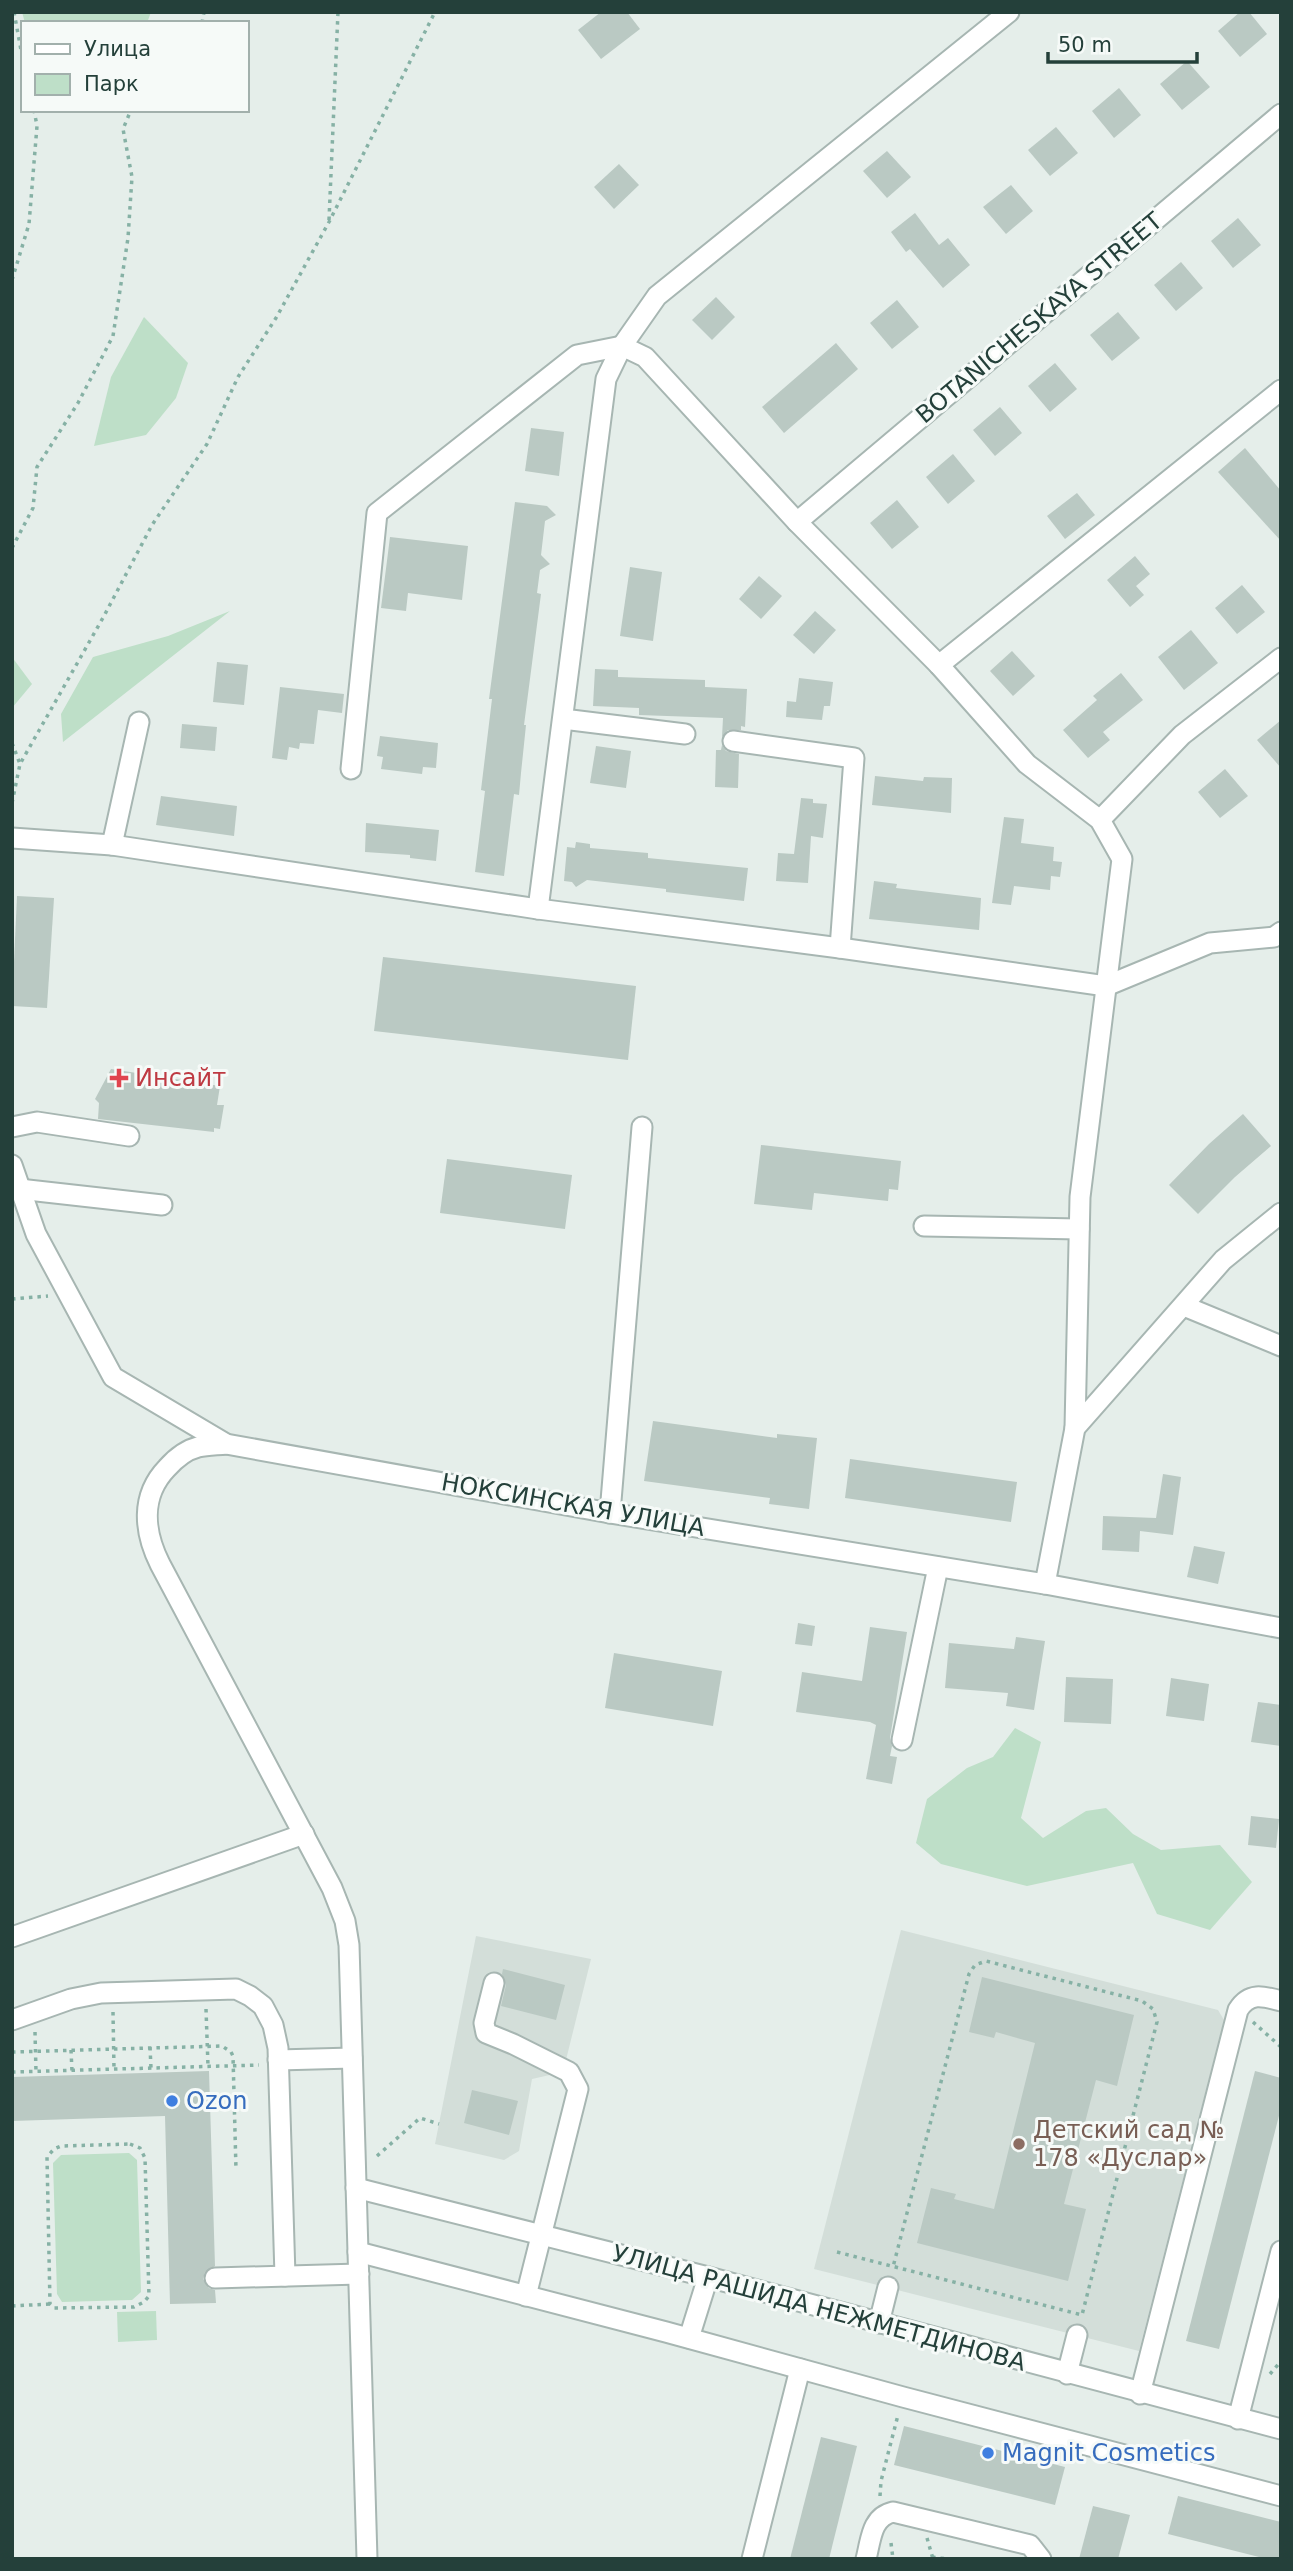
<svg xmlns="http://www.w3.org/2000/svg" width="1293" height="2571" font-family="'DejaVu Sans',sans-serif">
<rect width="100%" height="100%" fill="#e5eeea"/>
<g fill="#d3ded9">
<polygon points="901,1930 1218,2010 1224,2020 1139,2351 814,2269"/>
<polygon points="476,1936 591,1959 563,2072 532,2079 519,2151 504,2160 435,2144"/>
</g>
<g fill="#bedfc8">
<polygon points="22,12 151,12 147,23 25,23"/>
<polygon points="144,317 188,363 176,398 146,435 94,446 111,377"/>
<polygon points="230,611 63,742 61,714 93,657 168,636"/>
<polygon points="12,657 32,684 12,708"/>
<polygon points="1015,1728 1041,1742 1021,1818 1043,1838 1086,1811 1106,1808 1133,1834 1161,1850 1220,1845 1252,1882 1210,1930 1157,1914 1133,1863 1027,1886 941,1864 916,1843 927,1799 967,1768 993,1757"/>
<polygon points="129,2153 137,2160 141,2292 132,2300 62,2302 57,2294 53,2163 61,2155"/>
<polygon points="156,2311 157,2340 118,2342 117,2312"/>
</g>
<g fill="#bac9c3">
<polygon points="601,12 627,12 640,29 601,59 578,30"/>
<polygon points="1240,12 1249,12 1267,34 1240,57 1218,31"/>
<polygon points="1187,61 1210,87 1182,110 1160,84"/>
<polygon points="1119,88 1141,115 1114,138 1092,111"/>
<polygon points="1056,127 1078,153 1050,176 1028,150"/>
<polygon points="887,151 911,177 887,198 863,171"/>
<polygon points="619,164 639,185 614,209 594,187"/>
<polygon points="1011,185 1033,211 1006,234 983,207"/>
<polygon points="915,213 939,245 948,238 970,265 943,288 910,249 906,252 891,232"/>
<polygon points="1238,218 1261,245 1233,268 1211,241"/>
<polygon points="1181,262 1203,288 1176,311 1154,285"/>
<polygon points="716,297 735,317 712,340 692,320"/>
<polygon points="897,300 919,327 892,349 870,323"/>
<polygon points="1118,312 1140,338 1112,361 1090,335"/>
<polygon points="836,343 858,369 784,433 762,407"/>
<polygon points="1055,363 1077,389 1050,412 1028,386"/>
<polygon points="1000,407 1022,433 995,456 973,430"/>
<polygon points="531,428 564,432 559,476 525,471"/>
<polygon points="1245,448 1281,491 1281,541 1218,472"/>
<polygon points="953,454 975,481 948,504 926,477"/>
<polygon points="1077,493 1095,515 1065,539 1047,516"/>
<polygon points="897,500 919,527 892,549 870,523"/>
<polygon points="515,502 547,506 556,515 545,521 541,555 550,564 540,570 537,593 541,594 524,725 526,725 521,773 519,795 514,794 504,876 475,872 485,791 481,790 492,699 489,699"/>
<polygon points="390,537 468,546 462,600 408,593 406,611 381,608"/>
<polygon points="1135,556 1150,574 1136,586 1144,595 1130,607 1107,580"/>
<polygon points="630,567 662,572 653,641 620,636"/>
<polygon points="759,576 782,596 761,619 739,599"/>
<polygon points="1242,585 1265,612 1237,634 1215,608"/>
<polygon points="815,611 836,630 814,654 793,635"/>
<polygon points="1191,630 1218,663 1184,690 1158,657"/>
<polygon points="1012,651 1035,676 1013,696 990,671"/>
<polygon points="217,662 248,665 244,705 213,702"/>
<polygon points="595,669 618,670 618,677 705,680 705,687 747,689 745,727 741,726 741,730 728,730 722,737 723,718 639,715 639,708 593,706"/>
<polygon points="1121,673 1143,700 1103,732 1110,740 1088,758 1063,730 1097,700 1093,696"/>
<polygon points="799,678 833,682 830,706 824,706 822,720 786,717 787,701 796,702"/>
<polygon points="280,687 344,694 342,713 318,710 314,744 300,743 299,749 289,747 287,760 272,758"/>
<polygon points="1281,720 1281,768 1257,740"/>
<polygon points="182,724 217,727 215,751 180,748"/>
<polygon points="380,736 438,743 436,768 423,767 422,774 381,769 383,757 377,756"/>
<polygon points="722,745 726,751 739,754 738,788 715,787 716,750 721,750"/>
<polygon points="596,746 631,751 626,788 590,783"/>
<polygon points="1225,769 1248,796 1220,818 1198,792"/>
<polygon points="875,776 923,781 924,777 952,778 951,813 872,805"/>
<polygon points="161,796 237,806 234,836 156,825"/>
<polygon points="801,798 813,799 813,803 827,804 823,838 811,836 808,883 776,881 778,853 794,854"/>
<polygon points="1004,817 1024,819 1021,843 1054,847 1053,861 1062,862 1060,877 1051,876 1050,890 1014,886 1011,905 992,903"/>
<polygon points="366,823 439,830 436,861 410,858 410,855 365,852"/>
<polygon points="576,842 590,844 590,848 648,853 648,858 748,868 744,901 666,892 666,889 587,880 576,887 572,882 564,881 567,847 575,848"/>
<polygon points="874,881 897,884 896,888 981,898 979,930 869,919"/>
<polygon points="17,896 54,898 47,1008 12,1006"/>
<polygon points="383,957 636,986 628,1060 374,1031"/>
<polygon points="111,1069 220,1086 217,1105 224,1105 220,1129 214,1128 214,1132 98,1119 99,1103 95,1099"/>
<polygon points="1243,1114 1271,1146 1235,1177 1198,1214 1169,1185 1209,1144"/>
<polygon points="761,1145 901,1161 898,1190 889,1189 888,1201 814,1193 812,1210 754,1204"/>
<polygon points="447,1159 572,1175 565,1229 440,1213"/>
<polygon points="653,1421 777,1438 777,1434 817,1438 809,1509 769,1504 770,1498 644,1481"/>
<polygon points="850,1459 1017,1482 1011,1522 845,1498"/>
<polygon points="1163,1474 1181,1477 1173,1535 1140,1531 1139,1552 1102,1550 1103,1516 1156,1518"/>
<polygon points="1194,1546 1225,1552 1218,1584 1187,1577"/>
<polygon points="798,1623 815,1626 812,1646 795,1644"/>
<polygon points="870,1627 907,1632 890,1738 892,1746 890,1756 897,1757 892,1784 866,1779 876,1725 870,1722 796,1712 802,1672 862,1681"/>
<polygon points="1016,1637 1045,1641 1034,1710 1006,1706 1008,1693 945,1688 949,1643 1014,1649"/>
<polygon points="614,1653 722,1671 713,1726 605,1708"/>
<polygon points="1066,1677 1113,1679 1111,1724 1064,1722"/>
<polygon points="1171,1678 1209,1684 1204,1721 1166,1716"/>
<polygon points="1258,1702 1281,1705 1281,1746 1251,1742"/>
<polygon points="1251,1816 1279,1819 1276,1848 1248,1845"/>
<polygon points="503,1969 565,1985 556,2020 501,2006 506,1985 502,1974"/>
<polygon points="982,1977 1134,2015 1117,2086 1096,2080 1064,2204 1086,2209 1068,2281 917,2243 931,2188 956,2194 954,2199 994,2209 1035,2043 996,2032 994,2038 969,2032"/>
<polygon points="209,2071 215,2266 205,2272 203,2279 209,2288 215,2290 216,2303 170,2304 165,2116 12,2121 12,2077"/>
<polygon points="1255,2071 1281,2078 1281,2108 1219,2349 1186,2341"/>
<polygon points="472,2090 518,2101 509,2135 464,2123"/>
<polygon points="904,2426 1065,2467 1055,2505 894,2465"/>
<polygon points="821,2437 857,2446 829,2559 790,2559"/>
<polygon points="1178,2496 1281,2522 1281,2559 1267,2559 1168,2534"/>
<polygon points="1093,2506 1130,2515 1118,2559 1079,2559"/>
</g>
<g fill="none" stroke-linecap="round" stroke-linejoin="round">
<g stroke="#a7b6b2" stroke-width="23">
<g id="minor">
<polyline points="797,522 1281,114"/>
<polyline points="939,665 1281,390"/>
<polyline points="563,719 685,734"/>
<polyline points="733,741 854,758 840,948"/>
<polyline points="351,769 377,513 577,355 622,346 645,357 797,522 939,665 1027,764 1100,820 1122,859 1080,1197 1075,1428"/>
<polyline points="1100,820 1182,735 1281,658"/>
<polyline points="12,838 112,845 538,909 840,948 1106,986 1210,943 1274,937 1281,932"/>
<polyline points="112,845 139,722"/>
<polyline points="538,909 606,379 622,346 657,296 1009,12"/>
<polyline points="12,1127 37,1122 129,1136"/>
<polyline points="12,1165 36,1234 113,1377 226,1444 610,1513 1045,1584 1281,1628"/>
<polyline points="19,1189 162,1205"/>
<polyline points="924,1226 1079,1229"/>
<polyline points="1184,1306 1281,1346"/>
<path d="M226,1444C217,1445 207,1445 198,1447C186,1450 175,1459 167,1468C140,1496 144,1532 160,1564L332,1888L345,1921L349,1945L367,2559"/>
<polyline points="610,1513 642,1127"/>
<polyline points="1045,1584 1075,1428 1223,1260 1281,1213"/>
<polyline points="902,1740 938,1567"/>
<polyline points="12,1937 304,1834"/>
<polyline points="494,1983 484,2023 486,2033 513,2044 569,2072 578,2089 526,2296"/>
<polyline points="12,2020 71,1999 101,1993 236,1989 250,1996 263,2006 273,2025 278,2048 285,2276"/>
<polyline points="278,2060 352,2058"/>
<polyline points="356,2188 708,2277 1281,2429"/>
<polyline points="358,2252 666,2332 903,2397 1281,2496"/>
<polyline points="215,2278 359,2274"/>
<polyline points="879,2323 888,2287"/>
<polyline points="689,2338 708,2277"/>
<polyline points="1067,2374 1077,2335"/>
<path d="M1140,2394L1238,2010C1249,1992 1263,1996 1281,2001"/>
<polyline points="1238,2419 1281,2251"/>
<polyline points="752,2559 800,2369"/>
<path d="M866,2559C871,2540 871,2517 893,2512L1030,2545L1041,2559"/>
</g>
</g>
<g stroke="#86b1a5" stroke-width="3.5" stroke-dasharray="3.5 5" stroke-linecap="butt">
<polyline points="14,12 23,61"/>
<polyline points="202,23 204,12"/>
<polyline points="329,220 338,12"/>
<polyline points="12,280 29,224 37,126 34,110"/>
<polyline points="12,548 33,508 37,467 78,403 113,336 128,238 132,177 123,129 131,110"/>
<polyline points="12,743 20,764"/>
<polyline points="12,803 20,764 104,616 152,525 207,444 238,377 276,318 329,222 435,12"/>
<polyline points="12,1299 48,1296"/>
<polyline points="206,2009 208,2066"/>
<polyline points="113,2012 114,2069"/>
<polyline points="1253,2022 1281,2047"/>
<polyline points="35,2032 36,2072"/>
<polyline points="150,2047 151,2068"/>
<polyline points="71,2050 72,2071"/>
<polyline points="12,2052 222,2046 231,2052 233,2056 236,2170"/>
<polyline points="12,2072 259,2065"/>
<polygon points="130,2144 140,2148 145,2158 149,2296 144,2302 134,2307 54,2308 50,2304 47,2157 54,2149 61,2146"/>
<polyline points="377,2156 420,2118 439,2124"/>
<polyline points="837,2252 1082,2315 1157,2022 1153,2009 1142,2001 986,1961 975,1965 969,1974 893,2267 893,2268"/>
<polyline points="12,2306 50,2304"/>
<polyline points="1270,2374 1281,2361"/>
<polyline points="880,2496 881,2481 898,2415"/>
<polyline points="927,2538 933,2559"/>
<polyline points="891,2543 893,2559"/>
<polyline points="932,2557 947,2559"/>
</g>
<use href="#minor" stroke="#fff" stroke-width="19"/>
</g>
<path fill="#e0444e" stroke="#f6faf8" stroke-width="2.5" d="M115.5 1067.5h7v7h7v7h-7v7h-7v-7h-7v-7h7z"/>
<g fill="#3f7fe0" stroke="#f6faf8" stroke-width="2.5">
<circle cx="172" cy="2101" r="7"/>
<circle cx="988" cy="2453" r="7"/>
</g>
<circle fill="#8d6e63" stroke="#f6faf8" stroke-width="2.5" cx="1019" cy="2144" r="7"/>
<g text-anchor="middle" stroke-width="6" stroke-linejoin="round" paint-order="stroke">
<g font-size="24" fill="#24403a" stroke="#f6faf8">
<text transform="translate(1039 318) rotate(-40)" y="8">BOTANICHESKAYA STREET</text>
<text transform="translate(573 1505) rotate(10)" y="8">НОКСИНСКАЯ УЛИЦА</text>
<text transform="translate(819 2308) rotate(15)" y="8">УЛИЦА РАШИДА НЕЖМЕТДИНОВА</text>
</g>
<g font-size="24" fill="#be3a42" stroke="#f6faf8" text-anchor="start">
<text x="135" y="1086">Инсайт</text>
</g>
<g font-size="24" fill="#366cbe" stroke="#f6faf8" text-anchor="start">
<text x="186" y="2109">Ozon</text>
<text x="1002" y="2461">Magnit Cosmetics</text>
</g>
<g font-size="24" fill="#785e54" stroke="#f6faf8" text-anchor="start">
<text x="1033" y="2138">Детский сад №<tspan x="1033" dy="28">178 «Дуслар»</tspan></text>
</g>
</g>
<rect width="1293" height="2571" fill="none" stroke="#24403a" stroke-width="28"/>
<rect x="21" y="21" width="228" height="91" fill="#f6faf8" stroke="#a2b0ac" stroke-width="2"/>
<rect x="35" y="44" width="35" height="10" fill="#ffffff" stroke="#a2b0ac" stroke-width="2"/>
<text x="84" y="56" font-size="21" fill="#24403a">Улица</text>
<rect x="35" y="74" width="35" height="21" fill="#bedfc8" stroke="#a2b0ac" stroke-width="2"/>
<text x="84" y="91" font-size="21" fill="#24403a">Парк</text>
<path d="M1048 52v10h149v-10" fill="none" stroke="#24403a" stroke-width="3.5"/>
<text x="1058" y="52" font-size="21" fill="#24403a" stroke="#f6faf8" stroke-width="5" paint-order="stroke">50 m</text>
</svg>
